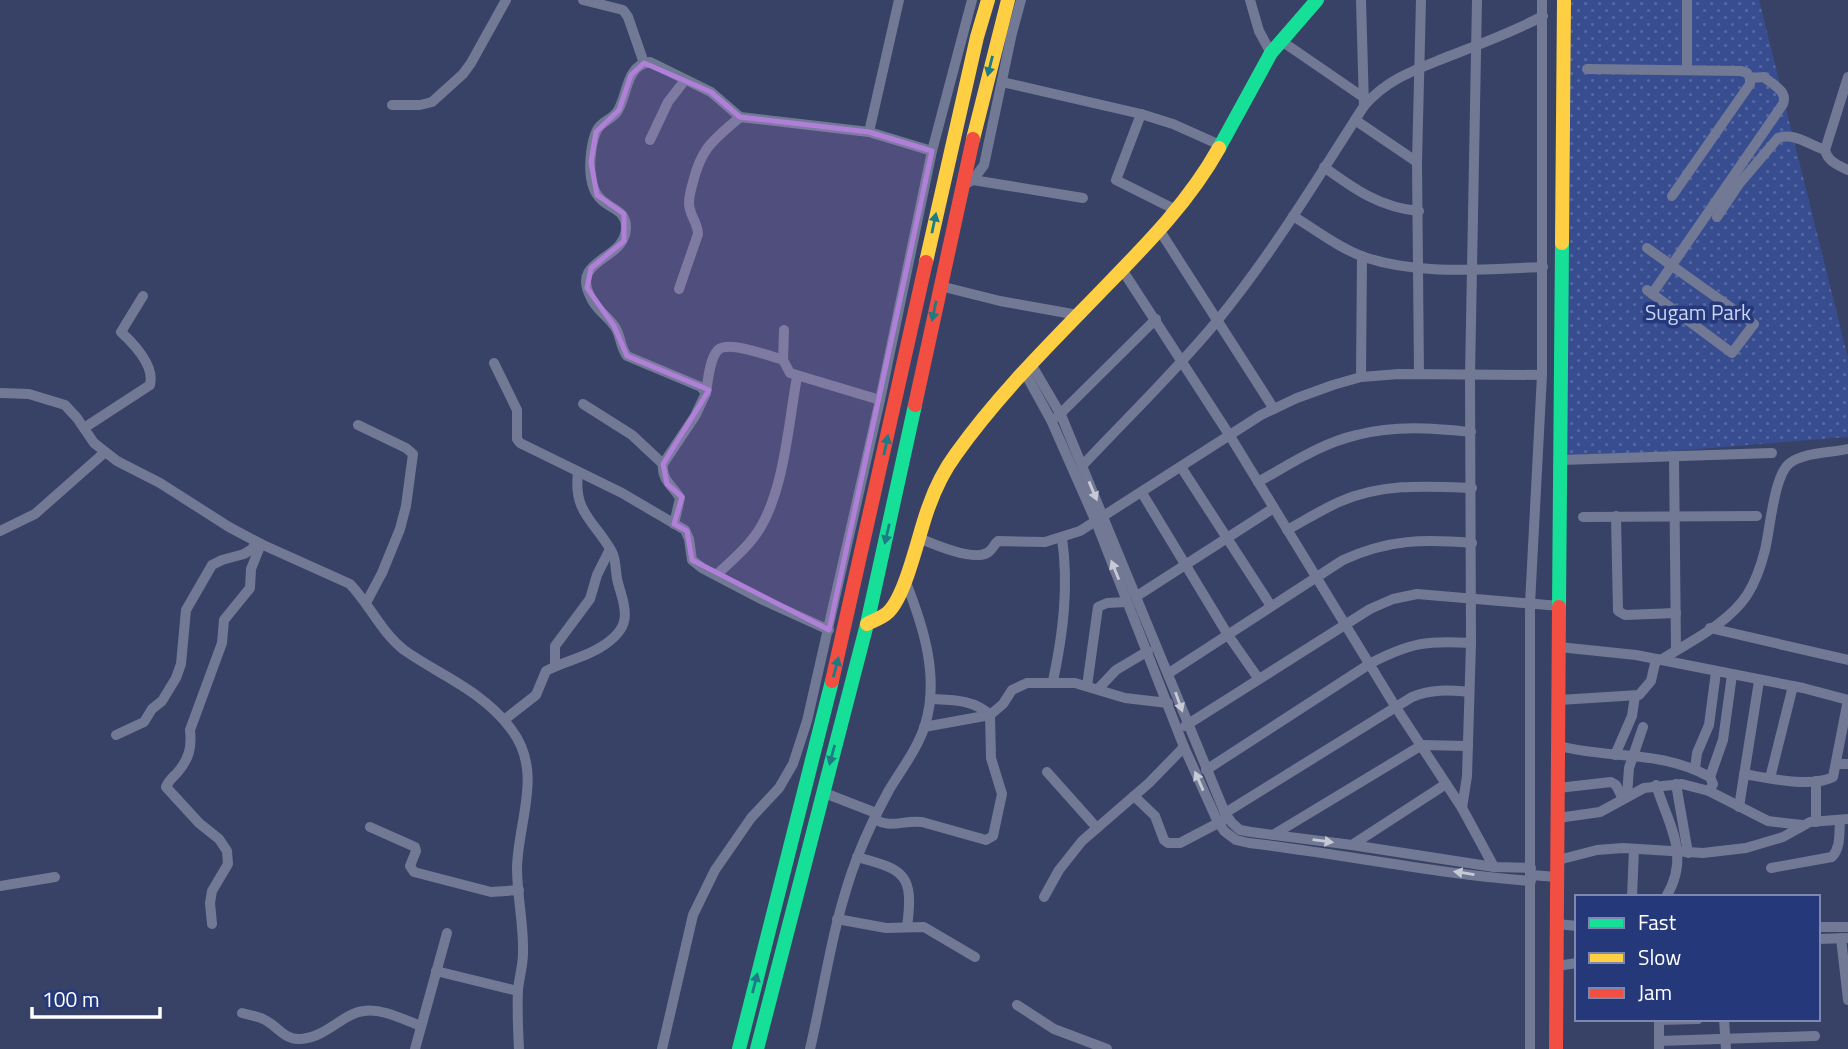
<svg xmlns="http://www.w3.org/2000/svg" width="1848" height="1049" font-family="'Titillium Web',sans-serif">
<defs>
<pattern id="park-dots" width="8" height="8" patternUnits="userSpaceOnUse" patternTransform="scale(1.75)"><rect width="8" height="8" fill="#374d90"/><path d="M2 2h.1M6 6h.1" fill="none" stroke="#5568a1" stroke-width="1.8" stroke-linecap="round"/></pattern>
</defs>
<rect width="100%" height="100%" fill="#384266"/>
<polygon fill="url(#park-dots)" points="1564,0 1759,0 1848,358 1848,437 1561,460"/>
<g fill="none" stroke-linecap="round" stroke-linejoin="round">
<g stroke="#727995" stroke-width="10">
<polyline points="583,0 623,10 628,17 644,63"/>
<polyline points="1250,0 1259,31 1271,53"/>
<polyline points="1361,0 1364,106"/>
<polyline points="1280,40 1363,97"/>
<polyline points="1587,69 1741,71 1747,73 1750,78 1750,84 1672,196"/>
<polyline points="1687,70 1687,0"/>
<path d="M1848,77L1825,150C1828,162 1838,165 1848,170"/>
<polyline points="1002,82 1141,114 1173,124 1220,145"/>
<polyline points="392,105 420,105 432,102 463,74 471,63 506,0"/>
<polyline points="1141,114 1116,180 1176,210"/>
<polyline points="1355,120 1417,162"/>
<polyline points="869,132 899,0"/>
<polyline points="650,140 668,102 685,80"/>
<path d="M1324,167C1354,189 1381,208 1419,211"/>
<polyline points="973,180 1083,198"/>
<polyline points="964,185 973,180 984,165 1012,33 1021,0"/>
<path d="M1293,216C1316,230 1339,248 1364,257C1421,276 1484,269 1543,267"/>
<path d="M1717,217L1739,184L1778,138C1793,132 1810,145 1825,150"/>
<polyline points="1160,231 1274,409"/>
<polyline points="1647,248 1754,324 1732,353 1647,290"/>
<polyline points="1123,271 1230,436 1395,706 1462,808 1494,867"/>
<polyline points="940,286 1000,301 1078,315"/>
<path d="M679,289L698,234C698,223 689,215 689,203C689,196 691,189 693,182C702,146 714,140 740,117"/>
<path d="M1652,294L1783,104C1788,91 1773,85 1764,77L1750,78"/>
<polyline points="784,330 783,360 790,373 880,400"/>
<polyline points="494,363 517,410 517,439 520,443 622,493 685,530 689,539 692,560 702,568 763,600 829,630"/>
<polyline points="1031,364 1061,415 1225,813 1232,823 1240,830 1251,832 1352,845 1494,867 1531,868"/>
<path d="M1024,371L1051,420L1096,522L1184,747L1216,818L1224,831L1236,840L1249,843C1343,854 1437,874 1531,881"/>
<polyline points="1419,374 1417,162 1421,0"/>
<polyline points="1361,377 1362,256"/>
<path d="M0,393L29,394L65,405L77,418L94,443L117,461L160,483L229,527L261,544L350,584C370,605 381,632 404,650C441,676 483,691 511,729C544,772 518,820 517,868C517,896 524,925 523,953C523,966 519,978 518,990C517,1010 518,1030 519,1049"/>
<path d="M706,393C708,382 709,359 718,350C728,340 770,356 783,360"/>
<polyline points="583,404 632,435 663,464"/>
<polyline points="1057,417 1156,319"/>
<polyline points="358,425 406,448 413,454 406,506 400,529 382,573 366,603"/>
<path d="M84,428L150,385C155,366 134,344 121,332L143,296"/>
<polyline points="1674,456 1676,650"/>
<polyline points="1561,460 1772,453"/>
<path d="M1082,466C1127,418 1175,372 1217,321C1272,254 1317,179 1364,106C1387,79 1415,70 1447,57C1480,44 1513,32 1543,16"/>
<polyline points="1181,467 1271,606"/>
<path d="M1258,482C1289,465 1321,443 1357,435C1395,425 1432,428 1471,432"/>
<polyline points="1142,493 1228,635 1258,678"/>
<polyline points="1616,516 1618,611 1625,615 1676,613"/>
<polyline points="1583,517 1757,516"/>
<path d="M674,524L680,498C673,486 661,480 663,464L695,416L706,393L701,387L627,356C620,347 621,336 615,327C608,316 596,310 591,298C569,257 627,262 626,226C625,203 596,212 591,178C589,164 591,142 597,130C602,121 611,120 617,112C628,96 625,65 650,62L711,92L740,117L869,132L932,151"/>
<path d="M1287,530C1304,521 1321,510 1339,502C1382,483 1426,486 1472,488"/>
<polyline points="0,531 35,514 104,453"/>
<path d="M919,538C933,544 972,561 987,553C992,551 994,544 998,541L1045,542L1080,531L1261,415L1297,398L1333,385L1361,377L1399,374L1542,375"/>
<path d="M716,575C729,563 743,552 754,537C784,498 788,425 797,377"/>
<polyline points="1137,596 1272,509"/>
<polyline points="1710,628 1848,660"/>
<polyline points="1559,647 1636,655 1803,688 1848,700"/>
<path d="M1661,660C1689,642 1728,624 1747,595C1756,581 1761,566 1765,550C1770,530 1774,474 1790,463C1805,452 1831,453 1848,449"/>
<polyline points="555,666 555,646 590,599 597,575 610,549"/>
<path d="M1169,673L1343,560C1389,539 1424,539 1472,543"/>
<path d="M1053,681C1063,634 1069,587 1062,538"/>
<polyline points="1087,686 1098,607 1107,603 1127,602"/>
<polyline points="1098,689 1116,670 1148,651"/>
<polyline points="1559,700 1639,695 1651,681 1656,659"/>
<path d="M504,720L536,695L546,671C564,661 584,658 601,647C632,628 627,613 618,583C615,573 617,562 612,552C594,520 573,513 578,472"/>
<polyline points="1185,726 1370,609 1393,599 1417,594 1560,606"/>
<polyline points="924,727 990,715 1003,704 1012,690 1027,683 1075,683 1125,698 1168,703"/>
<polyline points="116,735 144,722 152,709 162,701 176,678 181,664 186,610 212,565 222,560 244,554 252,549 256,542"/>
<path d="M1559,746C1613,760 1658,749 1710,777L1713,784L1709,791"/>
<polyline points="1615,755 1632,716 1635,696"/>
<polyline points="1837,764 1848,764"/>
<polyline points="1695,769 1697,753 1709,725 1716,672"/>
<path d="M1206,770L1371,663C1410,643 1427,640 1471,643"/>
<polyline points="1047,772 1097,828"/>
<path d="M1744,774C1768,778 1811,788 1833,777L1848,700"/>
<polyline points="1710,777 1723,740 1732,675"/>
<polyline points="1770,778 1793,686"/>
<polyline points="1676,784 1688,853"/>
<path d="M1656,785C1669,826 1691,855 1666,897"/>
<polyline points="1558,788 1611,782 1616,785 1623,799"/>
<polyline points="822,792 876,813"/>
<polyline points="1134,796 1155,816 1164,840 1168,843 1180,843 1224,820"/>
<polyline points="1627,796 1629,768 1643,727"/>
<polyline points="1739,807 1759,681"/>
<polyline points="1462,808 1467,776 1471,643 1470,376 1477,0"/>
<path d="M1225,813L1412,697C1432,689 1448,690 1469,692"/>
<polyline points="1558,818 1600,812 1644,788 1682,784 1709,791 1768,821 1802,825"/>
<path d="M874,819C892,829 902,820 922,822L986,840L993,836L1002,794L991,758L990,715C974,699 951,700 930,699"/>
<polyline points="1816,822 1816,781"/>
<polyline points="370,827 415,847 416,851 410,866 414,872 491,892 519,890"/>
<polyline points="1273,835 1422,745 1468,746"/>
<polyline points="1352,845 1446,784"/>
<path d="M857,857C905,870 914,874 907,927"/>
<polyline points="1558,860 1597,850 1623,848 1703,853 1746,848 1783,837 1810,822 1848,819"/>
<path d="M1771,868L1832,857C1841,847 1839,834 1840,820"/>
<polyline points="1531,875 1557,877"/>
<polyline points="0,886 55,877"/>
<polyline points="1044,897 1059,870 1082,841 1149,783 1184,747"/>
<polyline points="1632,897 1634,849"/>
<polyline points="837,919 886,928 924,927 975,957"/>
<path d="M212,924L210,903L212,891L228,864L227,851L219,839L199,823L166,787C169,780 172,778 177,773C189,759 192,748 190,730L222,643L224,620L250,588L251,569L261,544"/>
<polyline points="1557,924 1577,926"/>
<polyline points="1818,927 1848,927"/>
<polyline points="1841,938 1848,1000"/>
<polyline points="1818,939 1848,938"/>
<polyline points="1557,966 1577,963"/>
<polyline points="436,971 518,991"/>
<polyline points="1017,1005 1054,1029 1107,1049"/>
<path d="M242,1013C249,1015 257,1016 263,1019C277,1025 284,1040 300,1039C326,1038 343,1013 364,1011C382,1008 404,1020 421,1026"/>
<polyline points="1659,1019 1659,1049"/>
<polyline points="1724,1019 1726,1049"/>
<polyline points="1659,1020 1698,1019"/>
<polyline points="1659,1041 1815,1036"/>
<polyline points="415,1049 447,933"/>
<polyline points="662,1049 693,915 715,870 751,818 779,788 793,764 807,721 880,400 932,151 972,0"/>
<path d="M810,1049C825,985 833,920 857,858C866,835 877,812 889,790C901,770 918,748 925,725C940,677 923,625 905,580"/>
<polyline points="1530,1049 1530,604 1542,375 1542,0"/>
</g>
<g stroke="#16e098" stroke-width="14">
<polyline points="1219,148 1271,53 1317,0"/>
<polyline points="1559,607 1562,243"/>
<polyline points="739,1049 832,681"/>
<polyline points="757,1049 867,624 915,405"/>
</g>
<g stroke="#ffcf43" stroke-width="14">
<polyline points="973,139 1008,0"/>
<polyline points="1562,243 1564,0"/>
<polyline points="926,262 977,37 988,0"/>
<path d="M867,624C873,621 881,618 886,614C906,599 919,531 929,506C935,489 945,469 956,454C1000,392 1055,339 1108,284C1149,242 1190,200 1219,148"/>
</g>
<g stroke="#f24e42" stroke-width="14">
<polyline points="915,405 973,139"/>
<polyline points="832,681 926,262"/>
<polyline points="1556,1049 1559,607"/>
</g>
</g>
<defs><path id="oneway-solid" d="M-6-.8H1V-3.2L6.5 0L1 3.2V.8H-6Z" transform="scale(1.75)"/></defs>
<g fill="#1e7b86">
<use href="#oneway-solid" transform="translate(990 66) rotate(104)"/>
<use href="#oneway-solid" transform="translate(934 223) rotate(-78)"/>
<use href="#oneway-solid" transform="translate(934 311) rotate(102)"/>
<use href="#oneway-solid" transform="translate(886 445) rotate(-78)"/>
<use href="#oneway-solid" transform="translate(887 534) rotate(103)"/>
<use href="#oneway-solid" transform="translate(836 667) rotate(-75)"/>
<use href="#oneway-solid" transform="translate(832 755) rotate(105)"/>
<use href="#oneway-solid" transform="translate(755 983) rotate(-76)"/>
</g>
<g fill="#c7c9d5">
<use href="#oneway-solid" transform="translate(1093 491) rotate(67)"/>
<use href="#oneway-solid" transform="translate(1115 570) rotate(-112)"/>
<use href="#oneway-solid" transform="translate(1179 702) rotate(70)"/>
<use href="#oneway-solid" transform="translate(1199 781) rotate(-114)"/>
<use href="#oneway-solid" transform="translate(1323 841) rotate(7)"/>
<use href="#oneway-solid" transform="translate(1464 873) rotate(-171)"/>
</g>
<path fill="#b080d9" fill-opacity="0.2" stroke="#b080d9" stroke-width="5" stroke-linejoin="round" d="M644,63L711,92L740,117L869,132L932,151L829,630L692,560L687,531L674,524L682,497L667,484L663,464L709,390L627,356L614,326L587,288L591,268L624,241V214L597,195L591,162L596,132L619,110L631,75Z"/>
<g text-anchor="middle" stroke-width="7" stroke-linejoin="round" paint-order="stroke">
<g font-size="21" fill="#c9d4f4" stroke="#24387a">
<text x="1698" y="320">Sugam Park</text>
</g>
</g>
<rect x="1575" y="895" width="245" height="126" fill="#24387a" stroke="#7c88af" stroke-width="2"/>
<rect x="1589" y="918" width="35" height="10" fill="#16e098" stroke="#7c88af" stroke-width="2"/>
<text x="1638" y="930" font-size="21" fill="#ffffff">Fast</text>
<rect x="1589" y="953" width="35" height="10" fill="#ffcf43" stroke="#7c88af" stroke-width="2"/>
<text x="1638" y="965" font-size="21" fill="#ffffff">Slow</text>
<rect x="1589" y="988" width="35" height="10" fill="#f24e42" stroke="#7c88af" stroke-width="2"/>
<text x="1638" y="1000" font-size="21" fill="#ffffff">Jam</text>
<path d="M32 1007v10h128v-10" fill="none" stroke="#ffffff" stroke-width="3.5"/>
<text x="42" y="1007" font-size="21" fill="#ffffff" stroke="#24387a" stroke-width="5" paint-order="stroke">100 m</text>
</svg>
